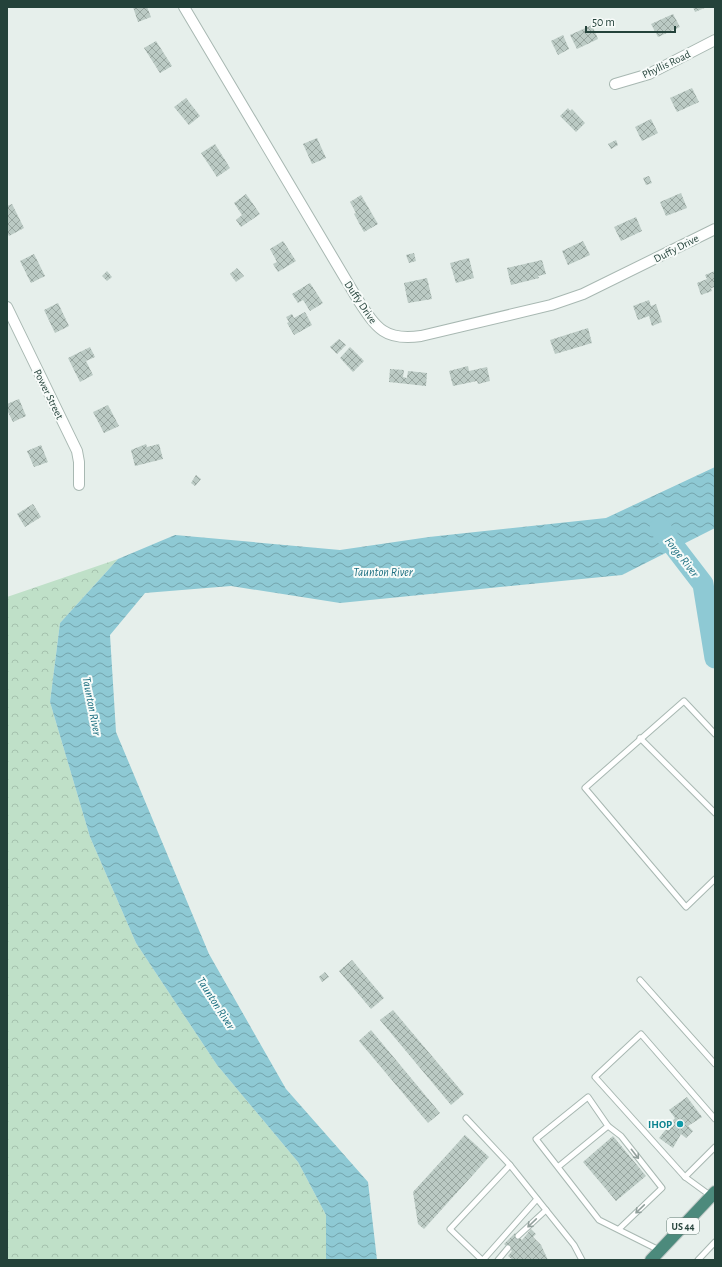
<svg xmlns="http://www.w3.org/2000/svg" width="722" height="1267" font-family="'Alegreya Sans',sans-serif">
<defs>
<pattern id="forest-crowns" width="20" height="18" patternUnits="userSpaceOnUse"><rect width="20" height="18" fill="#bfe0c8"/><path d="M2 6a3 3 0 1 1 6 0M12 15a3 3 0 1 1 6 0" fill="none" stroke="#a4c1ad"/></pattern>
<pattern id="water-waves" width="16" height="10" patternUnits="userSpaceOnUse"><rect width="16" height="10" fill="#8ec9d4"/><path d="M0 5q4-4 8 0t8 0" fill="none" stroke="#74a5ad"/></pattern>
<pattern id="building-cross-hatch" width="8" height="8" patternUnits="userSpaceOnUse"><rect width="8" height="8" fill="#bbcac4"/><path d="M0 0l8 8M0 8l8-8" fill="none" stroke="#98a6a0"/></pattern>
</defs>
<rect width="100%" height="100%" fill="#e6efeb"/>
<polygon fill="url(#forest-crowns)" points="118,559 60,623 50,702 90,837 136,943 217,1065 298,1162 326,1215 326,1260 7,1260 7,597"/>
<polygon fill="url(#water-waves)" points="715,467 715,528 622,575 340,603 231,586 145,593 110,635 116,732 209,954 286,1089 368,1182 377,1260 326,1260 326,1215 298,1162 217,1065 136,943 90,837 50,702 60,623 118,559 175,535 340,550 429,537 606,518"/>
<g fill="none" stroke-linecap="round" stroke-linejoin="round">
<polyline stroke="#8ec9d4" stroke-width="21" points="660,528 703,584 715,658"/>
</g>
<g fill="url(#building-cross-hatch)">
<polygon points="133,7 147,7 151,17 138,22"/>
<polygon points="693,7 707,7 695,12"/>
<polygon points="673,14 680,27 658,37 651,24"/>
<polygon points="592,25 598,39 577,49 570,35"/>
<polygon points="563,35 569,49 558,55 551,41"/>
<polygon points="156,41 172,66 160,73 144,48"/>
<polygon points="692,88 699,102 677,112 670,98"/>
<polygon points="186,98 200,116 189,125 174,107"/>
<polygon points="568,108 570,111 572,109 585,123 576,132 560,116"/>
<polygon points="651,119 658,133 642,141 635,127"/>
<polygon points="317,138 326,158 312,164 303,144"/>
<polygon points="616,140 618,145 611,149 608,144"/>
<polygon points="215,144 230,168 217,177 201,153"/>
<polygon points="649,176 652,183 646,185 643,178"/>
<polygon points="681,193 687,208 666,216 660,202"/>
<polygon points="246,194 260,214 241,227 236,220 242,215 234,203"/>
<polygon points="361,195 378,224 364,232 354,214 356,213 350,202"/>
<polygon points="12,204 24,228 9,236 7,232 7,206"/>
<polygon points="636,217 642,231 621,241 614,227"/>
<polygon points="283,241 296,261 278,272 273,264 277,262 270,249"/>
<polygon points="583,241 590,255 568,265 562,251"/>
<polygon points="414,253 416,261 409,263 406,255"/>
<polygon points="34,254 45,276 31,283 20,261"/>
<polygon points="469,258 474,278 456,283 450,263"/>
<polygon points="542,260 546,274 538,276 539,278 511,285 507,268"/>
<polygon points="237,268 244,276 236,282 230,274"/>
<polygon points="107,271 112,277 107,281 102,276"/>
<polygon points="715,271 715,287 711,288 712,291 701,295 697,283 707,279 705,275"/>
<polygon points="427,278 432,299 408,303 404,283"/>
<polygon points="310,283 323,303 310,311 303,300 298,303 292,294"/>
<polygon points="649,300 651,306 656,304 662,322 652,326 649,316 638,320 633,306"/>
<polygon points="58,303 69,326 55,333 44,310"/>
<polygon points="305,312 312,325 294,335 287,323 289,322 286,317 292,314 294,318"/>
<polygon points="588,328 592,343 555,354 550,340"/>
<polygon points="339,339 346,345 337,354 330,347"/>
<polygon points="90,347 95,357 86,361 93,375 80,382 68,358"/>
<polygon points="350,347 364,361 353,372 340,358"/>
<polygon points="468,366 469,371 487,367 490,381 478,384 477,381 453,386 449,371"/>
<polygon points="390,369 404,370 403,377 407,378 408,371 427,373 426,386 389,382"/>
<polygon points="19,399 26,416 13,422 7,410 7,404"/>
<polygon points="108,405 119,426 104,433 93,412"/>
<polygon points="146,444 147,447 159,444 163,459 135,466 131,450"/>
<polygon points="41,445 48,462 34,467 27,451"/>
<polygon points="196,475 201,479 195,486 191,483"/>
<polygon points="33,504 41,517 25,527 17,514"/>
<polygon points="352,960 384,998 371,1009 339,971"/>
<polygon points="325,972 329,977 322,982 319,977"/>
<polygon points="393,1010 464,1094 451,1105 380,1020"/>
<polygon points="371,1030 440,1113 428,1123 359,1041"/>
<polygon points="687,1097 702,1117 688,1126 693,1131 686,1138 681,1134 673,1148 659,1138 675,1118 669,1110"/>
<polygon points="465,1135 489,1157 424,1229 418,1224 413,1192"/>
<polygon points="613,1136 646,1176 616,1201 583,1162"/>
<polygon points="531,1229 536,1234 533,1237 541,1245 548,1260 513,1260 508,1256 512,1251 504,1244 515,1233 522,1240"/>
</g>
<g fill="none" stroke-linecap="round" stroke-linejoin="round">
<g stroke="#a8b8b2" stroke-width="7">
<g id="service">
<polyline points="715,734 684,701 585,788 686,907 715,879"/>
<polyline points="640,738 715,813"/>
<polyline points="640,980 715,1064"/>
<polyline points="466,1118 510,1165 574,1245 582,1260"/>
<polyline points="608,1126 621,1136 662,1188 619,1229"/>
<polyline points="558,1167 608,1126 588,1097 536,1139 599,1220 659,1250"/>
<polyline points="685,1177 715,1147"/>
<polyline points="711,1196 685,1177 595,1077 641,1034 715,1119"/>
<polyline points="518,1236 546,1210"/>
<polyline points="482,1260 450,1229 510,1165"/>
<polyline points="483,1260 537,1199"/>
<polyline points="498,1260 508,1248"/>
<polyline points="698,1260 715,1242"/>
</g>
</g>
<g stroke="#a8b8b2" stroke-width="12">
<g id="minor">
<path d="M184,7L358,300C377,329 385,341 421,336L551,305L583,294L715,229"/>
<polyline points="615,84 649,74 715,40"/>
<polyline points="7,307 77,451 79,462 79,485"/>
</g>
</g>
<g stroke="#c2cac8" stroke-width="14">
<polyline id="trunk" points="651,1260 715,1192"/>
</g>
<use href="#service" stroke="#fff" stroke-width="5"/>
<use href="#minor" stroke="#fff" stroke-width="10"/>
<use href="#trunk" stroke="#4c8a7c" stroke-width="12"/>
</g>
<defs><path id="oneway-shaft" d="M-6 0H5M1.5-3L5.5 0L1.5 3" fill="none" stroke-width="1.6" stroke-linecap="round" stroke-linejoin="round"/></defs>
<g stroke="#92a09c">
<use href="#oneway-shaft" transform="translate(635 1154) rotate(52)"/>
<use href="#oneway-shaft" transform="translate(640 1209) rotate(136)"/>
<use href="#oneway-shaft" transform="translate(532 1223) rotate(136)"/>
</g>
<circle fill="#0f9aa8" stroke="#f7fbf9" stroke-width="1.5" cx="680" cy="1124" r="4"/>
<g text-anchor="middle" stroke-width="4" stroke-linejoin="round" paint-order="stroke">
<rect fill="#f7fbf9" stroke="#637a73" stroke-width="1" x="667" y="1218" width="32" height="16" rx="3"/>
<g font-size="10" font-weight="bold" fill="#24423a">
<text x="683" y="1230">US 44</text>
</g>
<g font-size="11" fill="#24423a" stroke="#f7fbf9">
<text transform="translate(666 64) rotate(-25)" y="4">Phyllis Road</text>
<text transform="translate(676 248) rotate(-27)" y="4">Duffy Drive</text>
<text transform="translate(361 302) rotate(56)" y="4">Duffy Drive</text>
<text transform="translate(49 394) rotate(64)" y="4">Power Street</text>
</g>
<g font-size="11" font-weight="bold" fill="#0d838f" stroke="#f7fbf9" text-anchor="end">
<text x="672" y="1128">IHOP</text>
</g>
<g font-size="12" font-style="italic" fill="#1c6f80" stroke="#f7fbf9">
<text transform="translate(682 557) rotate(52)" y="4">Forge River</text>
<text x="383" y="576">Taunton River</text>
<text transform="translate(92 706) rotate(79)" y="4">Taunton River</text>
<text transform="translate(216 1003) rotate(57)" y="4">Taunton River</text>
</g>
</g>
<rect width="722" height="1267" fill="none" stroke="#24423a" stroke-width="16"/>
<path d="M586 26v6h89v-6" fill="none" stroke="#24423a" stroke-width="2"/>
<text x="592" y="26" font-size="12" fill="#24423a" stroke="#f7fbf9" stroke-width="3" paint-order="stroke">50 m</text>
</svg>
